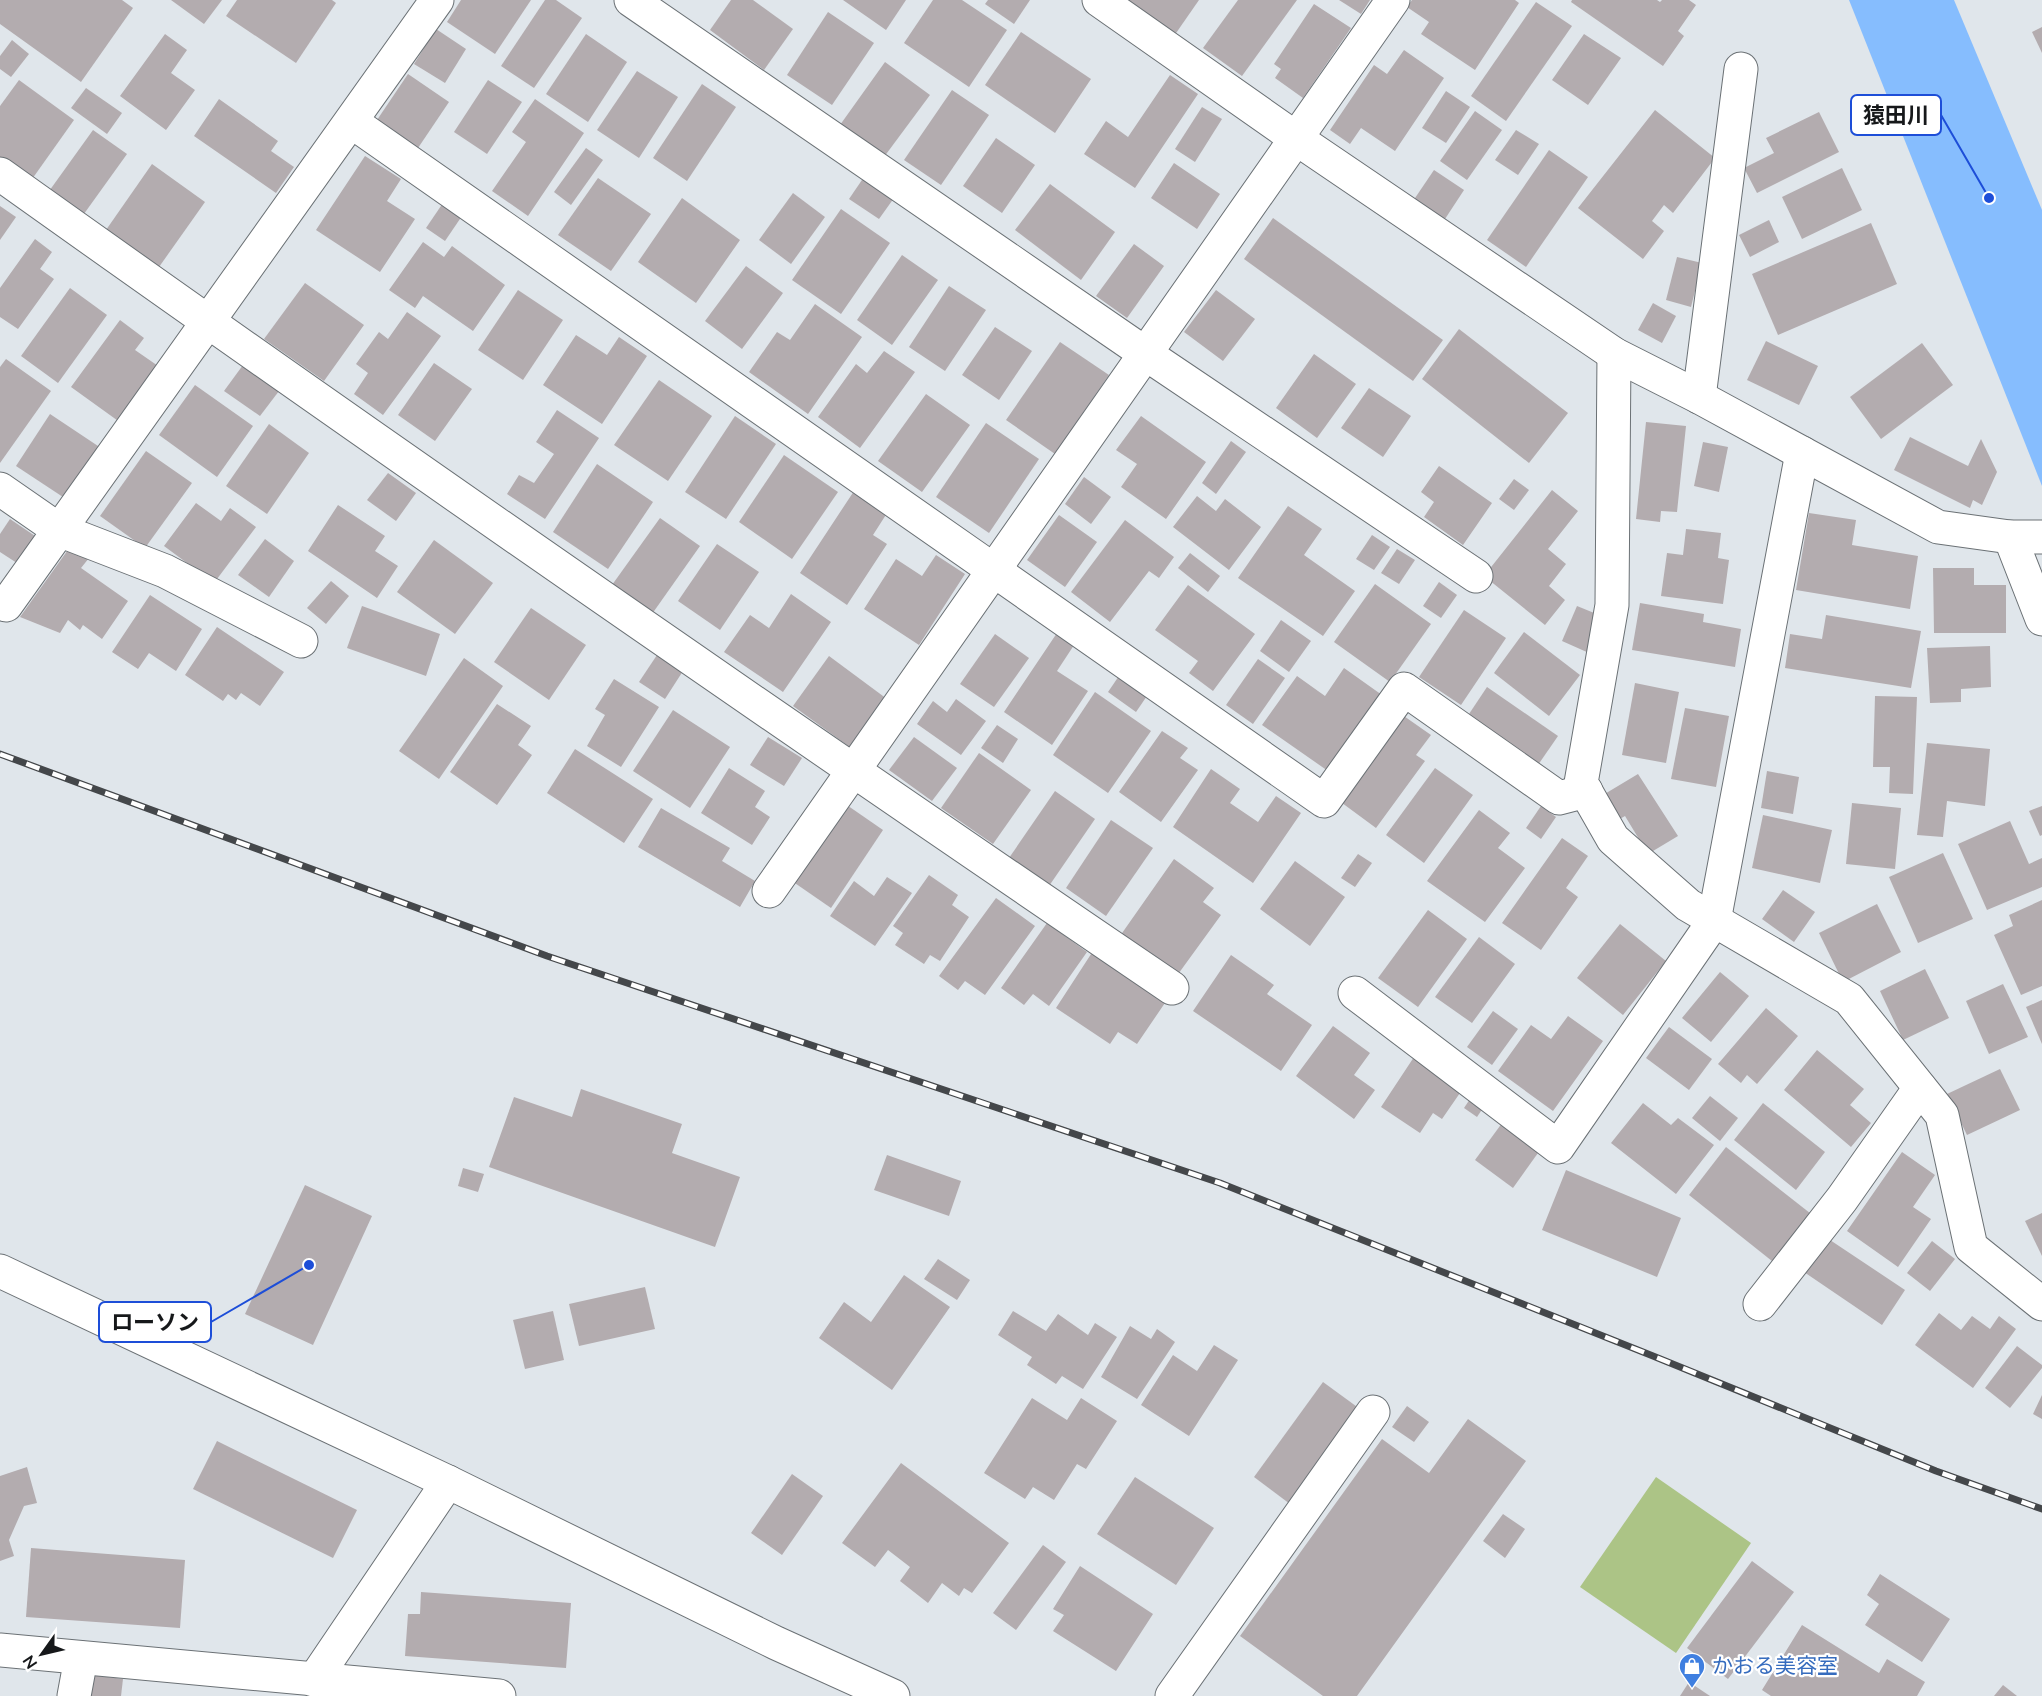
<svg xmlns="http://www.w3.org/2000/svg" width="2042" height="1696" font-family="Mulish,'Noto Sans JP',sans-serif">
<rect width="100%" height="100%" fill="#e0e6eb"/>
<polygon fill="#acc486" points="1656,1477 1751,1543 1676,1653 1580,1587"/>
<polygon fill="#86bdfe" points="1849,0 1954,0 2042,210 2042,486"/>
<g fill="#b3acaf">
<polygon points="0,0 122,0 133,8 81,82 0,24"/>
<polygon points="171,0 222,0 204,24"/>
<polygon points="237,0 332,0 336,3 296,63 226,16"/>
<polygon points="461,0 531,0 495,54 447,22"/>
<polygon points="545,0 556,0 582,18 534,88 501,66"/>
<polygon points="731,0 753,0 793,29 764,70 710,30"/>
<polygon points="843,0 906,0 886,30"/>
<polygon points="933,0 962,0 1007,30 969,87 904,43"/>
<polygon points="988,0 1030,0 1014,24 985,4"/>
<polygon points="1125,0 1199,0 1174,36"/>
<polygon points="1238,0 1297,0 1242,76 1203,48"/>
<polygon points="1339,0 1370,0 1361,14"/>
<polygon points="1412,0 1515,0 1519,3 1475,70 1421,34 1429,22 1407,7"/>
<polygon points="1572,0 1657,0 1660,2 1662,0 1689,0 1696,5 1678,31 1684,36 1663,66 1571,2"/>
<polygon points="1536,2 1572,26 1506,121 1471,96"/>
<polygon points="1314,4 1351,28 1303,98 1275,78 1281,69 1274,64"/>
<polygon points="828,12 874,43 832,105 787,75"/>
<polygon points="2042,27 2042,53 2032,32"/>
<polygon points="436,29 466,49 445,83 414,64"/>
<polygon points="1021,32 1091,79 1055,133 985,85"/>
<polygon points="165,34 187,50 171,73 195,90 166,130 120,96"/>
<polygon points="586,34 627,62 588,122 546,94"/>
<polygon points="1584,34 1621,58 1588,105 1552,80"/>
<polygon points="12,40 29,54 11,77 0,69 0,56"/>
<polygon points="1404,50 1444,78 1395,151 1361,128 1350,144 1330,130 1374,65 1387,74"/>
<polygon points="885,62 930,95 884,157 840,125"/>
<polygon points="637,71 678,97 639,158 597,130"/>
<polygon points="408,74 449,102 418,148 377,120"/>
<polygon points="1170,75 1198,94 1135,188 1084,154 1106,121 1128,137"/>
<polygon points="19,80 74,120 30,182 0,161 0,106"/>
<polygon points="488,80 522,102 487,154 454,132"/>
<polygon points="702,84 736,107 687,181 653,158"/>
<polygon points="86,88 122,113 107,134 71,108"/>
<polygon points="952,90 989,115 941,185 904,160"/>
<polygon points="1446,91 1470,107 1446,143 1422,128"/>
<polygon points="219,99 278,141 271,151 294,167 276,193 194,136"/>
<polygon points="535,99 584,133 528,216 492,191 526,142 512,132"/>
<polygon points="1202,107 1222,119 1195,162 1175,149"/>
<polygon points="1655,110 1715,158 1673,213 1664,205 1652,221 1664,231 1643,259 1578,208"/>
<polygon points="1475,111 1502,130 1467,180 1440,161"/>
<polygon points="1819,112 1839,152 1757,193 1744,168 1774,153 1766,138"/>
<polygon points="93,130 127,154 81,218 47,194"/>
<polygon points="1516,130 1539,144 1518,175 1495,160"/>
<polygon points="996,138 1035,165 1002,213 963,186"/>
<polygon points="586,148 603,160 571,205 554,192"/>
<polygon points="1549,150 1588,177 1526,267 1487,240"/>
<polygon points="365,156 401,179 387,201 415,219 380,272 316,230"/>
<polygon points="1174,163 1220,194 1197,229 1151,198"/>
<polygon points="152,164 205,202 159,267 106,230"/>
<polygon points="1842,168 1862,210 1802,239 1782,197"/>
<polygon points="1434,170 1464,190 1443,222 1413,201"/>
<polygon points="864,177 894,198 879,219 849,199"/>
<polygon points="598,178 651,214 611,271 558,235"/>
<polygon points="1050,184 1115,232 1081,280 1015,230"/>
<polygon points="793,193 825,217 791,264 759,240"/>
<polygon points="682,198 740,240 696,303 638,262"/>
<polygon points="445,200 464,213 445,241 426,228"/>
<polygon points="0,206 16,217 0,240"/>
<polygon points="841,209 890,243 841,314 792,280"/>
<polygon points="1273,218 1443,340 1413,381 1244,259"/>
<polygon points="1769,220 1779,242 1750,257 1739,235"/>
<polygon points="1871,223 1897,284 1778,335 1752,274"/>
<polygon points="35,239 52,252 40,269 54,279 18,329 0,317 0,288"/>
<polygon points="423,242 444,257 452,246 505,285 473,331 423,296 415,308 389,290"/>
<polygon points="1134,244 1164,266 1127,318 1096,296"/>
<polygon points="902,255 938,280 892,345 857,320"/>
<polygon points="1677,257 1702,263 1691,307 1666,300"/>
<polygon points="746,266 783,293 742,349 705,321"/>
<polygon points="305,283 364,325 324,381 264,339"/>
<polygon points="949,286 986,310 945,371 909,347"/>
<polygon points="70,288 107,315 58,383 21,356"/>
<polygon points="518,290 563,320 523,380 478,350"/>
<polygon points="1216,290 1255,319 1223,361 1184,332"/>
<polygon points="1653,303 1676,316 1662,343 1638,330"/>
<polygon points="815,304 862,337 808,414 749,372 777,332 790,340"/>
<polygon points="407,312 441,336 383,415 354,394 368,373 356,364 379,332 388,339"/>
<polygon points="120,320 144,338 135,350 161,368 121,423 71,387"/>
<polygon points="995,327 1032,351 999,400 962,375"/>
<polygon points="1459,329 1568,413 1529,463 1422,379"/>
<polygon points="576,335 607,355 619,337 647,356 602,424 543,385"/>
<polygon points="1766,341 1818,366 1799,405 1747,380"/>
<polygon points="1060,342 1109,375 1055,454 1006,420"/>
<polygon points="1922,343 1953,385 1881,439 1850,397"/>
<polygon points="884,351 915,372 860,448 818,417 856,364 867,373"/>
<polygon points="1314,354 1356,384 1317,438 1276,408"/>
<polygon points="6,359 51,391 0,463 0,367"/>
<polygon points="434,363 472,389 435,441 398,415"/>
<polygon points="243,365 279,391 260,416 224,391"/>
<polygon points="659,380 712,416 668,481 614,445"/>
<polygon points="195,385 253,426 217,477 159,435"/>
<polygon points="1369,388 1411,416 1383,457 1341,428"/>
<polygon points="926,394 970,425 922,492 878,461"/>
<polygon points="557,410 599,438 545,519 507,494 519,475 534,483 554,454 536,442"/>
<polygon points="50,414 101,448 66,499 16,466"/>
<polygon points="735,416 776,444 726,519 685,492"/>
<polygon points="1141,416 1206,462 1166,519 1121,487 1137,464 1116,450"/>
<polygon points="1646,422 1686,426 1677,512 1661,511 1660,522 1636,519"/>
<polygon points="986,423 1039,459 989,533 936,497"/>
<polygon points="269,424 309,453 267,514 226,486"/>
<polygon points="1910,437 1968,466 1981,439 1997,472 1982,505 1973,500 1970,508 1894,470"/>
<polygon points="1231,441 1246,452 1216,494 1202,483"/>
<polygon points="1703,442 1728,447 1719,492 1694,486"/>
<polygon points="146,451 192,483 145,548 100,516"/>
<polygon points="784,455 838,492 792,559 739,522"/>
<polygon points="597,464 653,502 608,569 553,532"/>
<polygon points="1439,466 1492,503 1463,545 1424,517 1434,502 1421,492"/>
<polygon points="388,473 416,493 396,521 367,500"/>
<polygon points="1084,477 1111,497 1091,524 1065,504"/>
<polygon points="1514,479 1529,490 1514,510 1499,499"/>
<polygon points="856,488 889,510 873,535 887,544 847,605 800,573"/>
<polygon points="1552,490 1578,511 1548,549 1566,564 1549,586 1565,600 1545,625 1484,576"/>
<polygon points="1197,496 1216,511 1225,499 1261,527 1229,570 1173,527"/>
<polygon points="196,503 221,521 230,508 256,527 214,583 164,546"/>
<polygon points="338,505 385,536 375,551 398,566 377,598 308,551"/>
<polygon points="1288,506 1322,529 1304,555 1355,591 1323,636 1238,578"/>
<polygon points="1809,513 1856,520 1852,545 1918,556 1910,609 1796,590"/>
<polygon points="1059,515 1097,542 1065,587 1027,560"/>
<polygon points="660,518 700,546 652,614 612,585"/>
<polygon points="10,519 38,538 20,565 0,552 0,534"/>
<polygon points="1125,520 1174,557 1159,578 1149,571 1110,622 1071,592"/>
<polygon points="1686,529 1721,533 1718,558 1729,560 1723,604 1661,596 1667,553 1683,555"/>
<polygon points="1372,535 1390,547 1374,570 1356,559"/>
<polygon points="265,539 294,561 269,597 238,575"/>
<polygon points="75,540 93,553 81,568 128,601 102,639 83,625 80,630 68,620 60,633 20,617"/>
<polygon points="434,540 493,583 455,634 397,592"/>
<polygon points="717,544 759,572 720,630 678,601"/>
<polygon points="1397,549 1415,560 1399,584 1381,573"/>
<polygon points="1190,553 1220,576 1208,592 1178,568"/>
<polygon points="936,555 965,574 919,645 864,609 896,559 922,576"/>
<polygon points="1933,568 1974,568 1974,585 2006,585 2006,633 1934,633"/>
<polygon points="331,581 349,596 326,624 307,608"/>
<polygon points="1439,582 1457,595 1441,618 1423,606"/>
<polygon points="1375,584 1431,624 1390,682 1334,642"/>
<polygon points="1188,585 1255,634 1213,691 1189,673 1198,661 1155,630"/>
<polygon points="791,594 831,622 783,692 724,652 750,615 769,628"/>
<polygon points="150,595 202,629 176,671 149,653 138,669 112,652"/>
<polygon points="1640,603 1704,614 1703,622 1741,629 1735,667 1632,650"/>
<polygon points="362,606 440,634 426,676 347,648"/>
<polygon points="1577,606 1604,617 1589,653 1562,641"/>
<polygon points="531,608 586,645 549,700 494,662"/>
<polygon points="1464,610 1506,638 1461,705 1419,677"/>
<polygon points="1826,615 1921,631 1911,688 1785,668 1790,634 1822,639"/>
<polygon points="1281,620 1311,641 1289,672 1260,651"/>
<polygon points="217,627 284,672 260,706 241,693 236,700 228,694 223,701 185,675"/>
<polygon points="1061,627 1078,639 1057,671 1088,691 1052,745 1004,712"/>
<polygon points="1524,632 1580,675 1549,716 1494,673"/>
<polygon points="995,634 1029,658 994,707 960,684"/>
<polygon points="1990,646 1991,687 1961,689 1961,702 1930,703 1927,648"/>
<polygon points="657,655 683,671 665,699 639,682"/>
<polygon points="829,656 887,699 851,748 793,706"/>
<polygon points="464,658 503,686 439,779 399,751"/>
<polygon points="1258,659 1285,678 1253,724 1226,705"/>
<polygon points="1344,668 1382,695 1328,771 1262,725 1297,676 1325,696"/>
<polygon points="1121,673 1149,693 1136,712 1108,692"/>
<polygon points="614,679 659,707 621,767 587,746 605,715 595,709"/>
<polygon points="1635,683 1679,692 1666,763 1622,755"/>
<polygon points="1487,687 1558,736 1538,765 1467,717"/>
<polygon points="1095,692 1151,731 1108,793 1053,755"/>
<polygon points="1875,696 1917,697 1913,794 1889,793 1890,767 1873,767"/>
<polygon points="956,699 986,721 961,755 917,724 933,701 947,712"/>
<polygon points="497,704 531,726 518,745 532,755 497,805 450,772"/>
<polygon points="1685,708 1729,716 1716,787 1671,779"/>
<polygon points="673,710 730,747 690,808 633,771"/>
<polygon points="1401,714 1431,735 1416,755 1425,761 1376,828 1338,800"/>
<polygon points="997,725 1018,739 1003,763 981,748"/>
<polygon points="1162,731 1188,748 1180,758 1198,770 1161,822 1119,792"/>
<polygon points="768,737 802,758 784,786 750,765"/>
<polygon points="914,737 957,768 932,801 889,770"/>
<polygon points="1927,743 1990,749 1985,806 1947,801 1943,837 1917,835"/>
<polygon points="575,749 653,799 624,843 547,793"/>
<polygon points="979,753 1031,790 993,844 941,808"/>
<polygon points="729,768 765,791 755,807 770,817 752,845 701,813"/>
<polygon points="1435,768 1473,795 1424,863 1386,835"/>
<polygon points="1211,769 1240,789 1230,803 1258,822 1276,796 1301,813 1253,883 1173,827"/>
<polygon points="1767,771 1799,777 1793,814 1761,808"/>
<polygon points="1638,774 1678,836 1648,854 1625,816 1618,820 1603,795"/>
<polygon points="1055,791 1095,819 1049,886 1009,858"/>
<polygon points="841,801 883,830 831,908 789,879"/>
<polygon points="1852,803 1901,808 1895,869 1846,864"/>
<polygon points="1541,806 1556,817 1541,839 1526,828"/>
<polygon points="2042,806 2042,835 2040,836 2029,811"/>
<polygon points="661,808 730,848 722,861 755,881 740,907 638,847"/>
<polygon points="1479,810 1510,833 1498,848 1525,868 1485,922 1427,881"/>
<polygon points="1763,815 1832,830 1820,883 1752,868"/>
<polygon points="1111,820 1153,848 1106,916 1066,888"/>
<polygon points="2010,821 2029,864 2042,858 2042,887 1987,910 1958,844"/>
<polygon points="1562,838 1588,856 1566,888 1578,897 1541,950 1502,923"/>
<polygon points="1943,853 1973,919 1918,943 1889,877"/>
<polygon points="1358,854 1372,863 1355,887 1341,878"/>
<polygon points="1174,859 1214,888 1203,902 1221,915 1176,977 1120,936"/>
<polygon points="1295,861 1345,897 1310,946 1260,909"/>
<polygon points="929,875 958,895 952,905 969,917 940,961 930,955 924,964 895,945 903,933 893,926"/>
<polygon points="887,877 912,893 875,946 830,916 854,881 874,896"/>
<polygon points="1783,890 1815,912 1794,942 1762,919"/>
<polygon points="996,898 1035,926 985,995 965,981 958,990 939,976"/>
<polygon points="2042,900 2042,986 2021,995 1994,935 2013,926 2009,915"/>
<polygon points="1877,904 1901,952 1843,982 1819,933"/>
<polygon points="1428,910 1467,939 1418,1007 1378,978"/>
<polygon points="1047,923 1087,952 1049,1006 1033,994 1024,1005 1001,988"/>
<polygon points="1620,924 1666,961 1623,1015 1577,978"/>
<polygon points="1479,937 1515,964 1472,1023 1435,997"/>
<polygon points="1095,948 1169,997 1137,1044 1118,1032 1110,1044 1056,1008"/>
<polygon points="1231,955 1274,985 1267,994 1312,1025 1281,1071 1193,1011"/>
<polygon points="1925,969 1949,1018 1903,1040 1880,991"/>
<polygon points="1720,972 1749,996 1711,1042 1682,1018"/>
<polygon points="2003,984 2028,1037 1989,1054 1966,1001"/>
<polygon points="2042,1000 2042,1044 2026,1007"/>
<polygon points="1766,1008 1798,1036 1757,1084 1747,1075 1741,1083 1718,1064"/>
<polygon points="1493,1011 1518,1029 1492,1065 1467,1047"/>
<polygon points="1568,1016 1603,1041 1553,1111 1498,1071 1531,1025 1551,1039"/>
<polygon points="1333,1026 1370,1053 1354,1075 1375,1090 1354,1119 1296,1076"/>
<polygon points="1669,1027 1712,1059 1689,1090 1646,1058"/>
<polygon points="1817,1050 1864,1089 1850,1105 1871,1123 1851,1147 1784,1090"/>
<polygon points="1414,1057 1462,1090 1442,1119 1433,1113 1420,1133 1381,1107"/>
<polygon points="2000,1069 2020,1110 1967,1135 1947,1094"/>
<polygon points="581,1089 682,1124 672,1153 740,1177 715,1247 489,1167 514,1097 572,1117"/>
<polygon points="1474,1093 1487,1102 1477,1117 1464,1108"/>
<polygon points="1710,1096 1738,1118 1720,1141 1692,1118"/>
<polygon points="1643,1103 1671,1125 1678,1118 1714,1145 1676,1194 1611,1143"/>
<polygon points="1763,1103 1825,1152 1796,1190 1734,1140"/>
<polygon points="1505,1119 1543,1146 1513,1188 1475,1160"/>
<polygon points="1726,1147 1815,1217 1777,1265 1689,1195"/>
<polygon points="1902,1152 1935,1175 1913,1207 1931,1219 1898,1267 1847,1231"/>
<polygon points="887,1155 961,1181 949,1216 874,1190"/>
<polygon points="463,1168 484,1174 478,1192 458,1186"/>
<polygon points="1566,1170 1681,1218 1657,1277 1542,1230"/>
<polygon points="305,1185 372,1216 313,1345 245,1314"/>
<polygon points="2042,1213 2042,1256 2025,1221"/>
<polygon points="1827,1238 1905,1290 1882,1325 1804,1272"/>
<polygon points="1932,1241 1955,1259 1930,1291 1907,1273"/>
<polygon points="938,1259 970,1280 957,1300 924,1279"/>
<polygon points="904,1275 950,1307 892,1390 819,1338 844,1302 871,1322"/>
<polygon points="645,1287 655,1329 579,1346 569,1304"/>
<polygon points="553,1311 564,1360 525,1369 513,1320"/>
<polygon points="1013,1311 1046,1331 1058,1314 1088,1335 1095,1323 1117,1337 1083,1389 1062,1376 1056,1384 1027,1365 1032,1357 998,1335"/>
<polygon points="1939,1313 1961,1330 1972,1316 1990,1329 1999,1316 2016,1329 1973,1388 1915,1345"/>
<polygon points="1130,1326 1151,1339 1157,1329 1175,1342 1137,1399 1101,1377"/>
<polygon points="1214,1345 1238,1360 1189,1436 1141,1405 1173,1355 1197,1371"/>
<polygon points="2017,1346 2042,1365 2042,1368 2010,1408 1985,1388"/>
<polygon points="1323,1382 1360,1409 1290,1504 1254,1477"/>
<polygon points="2042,1395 2042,1419 2033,1414"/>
<polygon points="1032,1398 1067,1420 1081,1398 1117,1421 1086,1469 1077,1464 1054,1500 1033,1487 1025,1499 984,1473"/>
<polygon points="1407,1406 1429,1422 1414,1442 1392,1427"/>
<polygon points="1468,1419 1526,1461 1357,1696 1323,1696 1240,1636 1382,1439 1429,1473"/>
<polygon points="217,1441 357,1510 333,1558 193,1489"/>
<polygon points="901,1463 1009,1543 972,1593 964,1588 959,1596 942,1583 928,1603 900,1581 910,1567 888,1550 875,1567 842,1543"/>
<polygon points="27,1467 37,1503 24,1506 9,1540 14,1556 0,1561 0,1476"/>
<polygon points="792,1474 823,1496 782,1555 751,1533"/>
<polygon points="1135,1477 1214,1528 1176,1585 1097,1534"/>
<polygon points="1503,1514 1525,1529 1505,1558 1483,1541"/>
<polygon points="1043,1545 1066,1562 1016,1630 993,1613"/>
<polygon points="31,1548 185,1560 180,1628 26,1617"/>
<polygon points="1752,1561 1794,1592 1728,1679 1687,1648"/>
<polygon points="1080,1566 1153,1614 1116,1671 1053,1631 1064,1615 1053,1609"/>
<polygon points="1880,1574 1950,1619 1922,1662 1865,1625 1879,1604 1867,1595"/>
<polygon points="421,1592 571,1603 566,1668 405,1656 408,1614 420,1614"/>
<polygon points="1802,1625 1879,1673 1887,1659 1925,1682 1917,1696 1771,1696 1762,1690"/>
<polygon points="86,1674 123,1679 121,1696 83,1696"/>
<polygon points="1689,1682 1710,1696 1680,1696"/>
<polygon points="2003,1685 2017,1696 1994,1696"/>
</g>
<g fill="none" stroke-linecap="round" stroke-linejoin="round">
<g stroke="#6b7175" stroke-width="35">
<g id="minor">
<polyline points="631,0 1146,354 1476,576"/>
<polyline points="1099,0 1297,139 1614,354 1699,397 1938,527 2010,537 2042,537"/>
<polyline points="352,122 1324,801 1404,689 1559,798 1586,791"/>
<path d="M0,174C387,450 779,721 1172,988"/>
<polyline points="1614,354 1612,605 1581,783 1613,839 1688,905 1849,999 1942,1115 1971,1247 2042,1304"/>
<polyline points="1699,397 1741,69"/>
<polyline points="0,489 59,530 165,571 301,641"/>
<polyline points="2010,537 2042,619"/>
<polyline points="6,605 437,0"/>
<polyline points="769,891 1393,0"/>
<polyline points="1355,993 1558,1147 1714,921 1802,453"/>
<polyline points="0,1271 448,1482 776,1643 893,1696"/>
<polyline points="1760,1304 1842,1199 1920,1088"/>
<polyline points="0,1650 499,1696"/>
<polyline points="314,1680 448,1482"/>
<polyline points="74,1696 81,1658"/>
<polyline points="1172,1696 1373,1412"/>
</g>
</g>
<use href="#minor" stroke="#fff" stroke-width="33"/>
<g stroke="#44474a" stroke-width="7">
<polyline id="rail" points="0,754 547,956 1220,1183 1653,1356 1936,1471 2042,1509"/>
</g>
<use href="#rail" stroke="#fff" stroke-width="4.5" stroke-dasharray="14" stroke-linecap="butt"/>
</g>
<defs>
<g id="shop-pin" transform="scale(1.35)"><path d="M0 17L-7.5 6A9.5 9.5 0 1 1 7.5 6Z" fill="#3f7fe0" stroke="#fff"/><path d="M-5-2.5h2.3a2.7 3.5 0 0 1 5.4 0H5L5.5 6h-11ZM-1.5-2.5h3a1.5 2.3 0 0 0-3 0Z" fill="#fff"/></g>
</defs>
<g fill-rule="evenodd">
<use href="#shop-pin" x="1692" y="1666"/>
</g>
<g text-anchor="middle" stroke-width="4.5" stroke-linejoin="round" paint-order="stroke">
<g font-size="21" fill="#366cbe" stroke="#fff" text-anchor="start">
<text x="1712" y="1673">かおる美容室</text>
</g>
</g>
<path fill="none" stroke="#1d4ed8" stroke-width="2" d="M1989 198L1941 115M309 1265L211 1322"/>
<g fill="#1d4ed8" stroke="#fff" stroke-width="2">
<circle cx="1989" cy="198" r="6"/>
<circle cx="309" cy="1265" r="6"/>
</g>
<g fill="#fff" stroke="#1d4ed8" stroke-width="2">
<rect x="1851" y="95" width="90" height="40" rx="6"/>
<rect x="99" y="1302" width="112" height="40" rx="6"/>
</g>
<g font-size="22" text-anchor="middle" font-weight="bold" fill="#16181a">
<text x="1896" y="123">猿田川</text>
<text x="155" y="1330">ローソン</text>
</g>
<g transform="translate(42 1654) rotate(236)" stroke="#ffffff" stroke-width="4.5" paint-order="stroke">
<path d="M0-4.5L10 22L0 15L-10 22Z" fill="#16181a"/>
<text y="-9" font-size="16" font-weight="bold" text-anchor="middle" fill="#16181a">N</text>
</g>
</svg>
